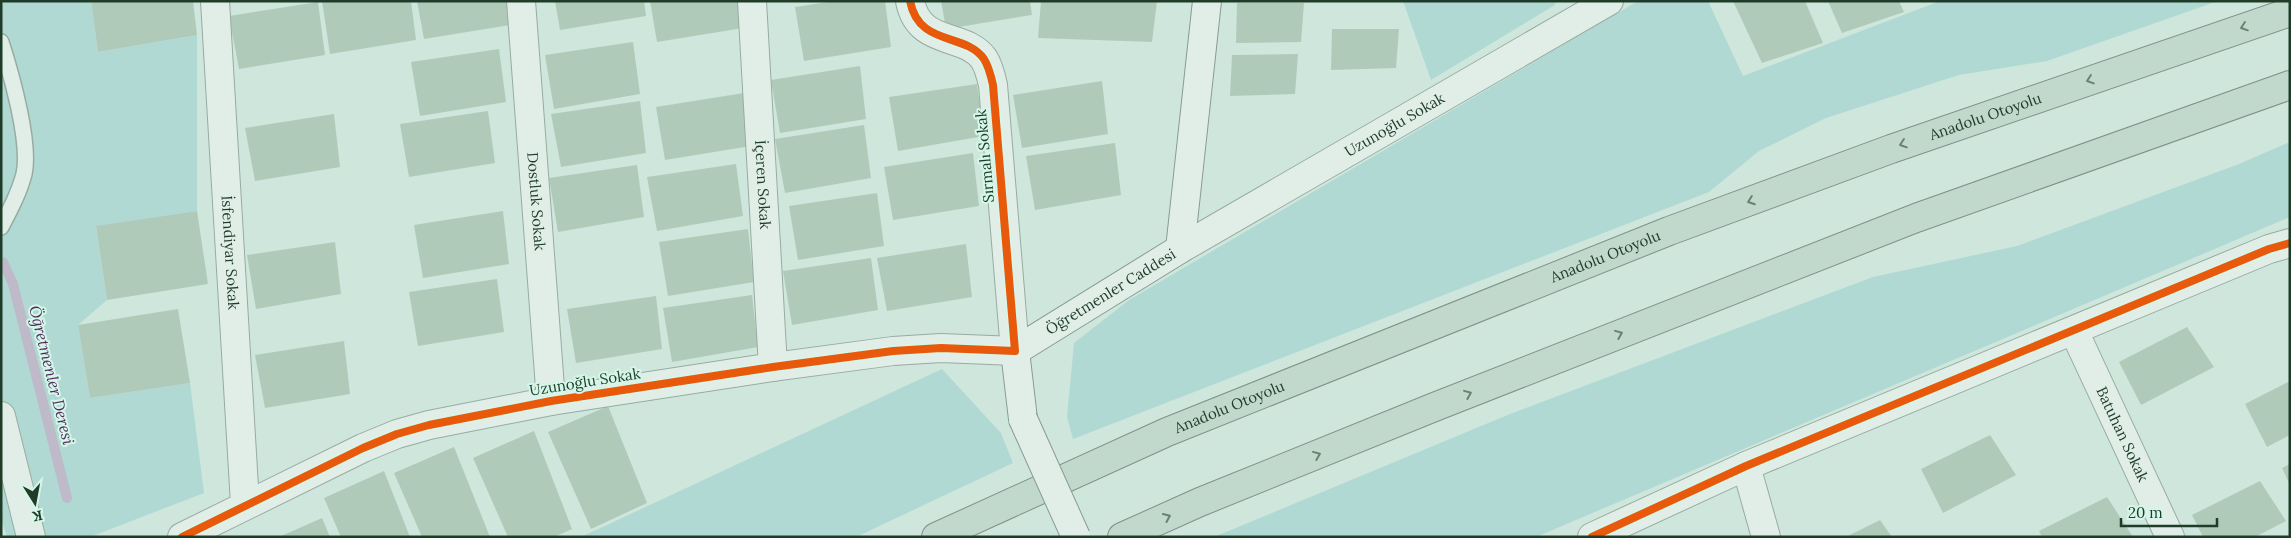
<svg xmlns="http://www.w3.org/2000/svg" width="2291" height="538" font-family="Lora,serif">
<rect width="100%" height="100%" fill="#cfe6dc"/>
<g fill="#b1d9d4">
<polygon points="1,1 91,1 98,52 197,35 197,211 96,227 107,300 78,325 90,398 190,383 204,493 90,537 7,537 1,519"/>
<polygon points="1403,1 1556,1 1555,5 1431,80"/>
<polygon points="1638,1 1708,1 1743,76 1940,1 2218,1 2047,61 1959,75 1826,118 1759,151 1709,192 1073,439 1067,417 1074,343 1129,300"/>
<polygon points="2290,142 2290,217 1536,537 1214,537 1510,414 1873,277 2017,246 2239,164"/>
<polygon points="942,369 1001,433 1013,463 856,537 581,537"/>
</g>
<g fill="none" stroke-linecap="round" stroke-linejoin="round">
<polyline stroke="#bebaca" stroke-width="10" points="3,262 13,284 67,498"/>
</g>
<g fill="#b0caba">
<polygon points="91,1 193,1 197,35 98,52"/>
<polygon points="322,1 411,1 416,40 330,54"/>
<polygon points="417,1 507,1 510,25 424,39"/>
<polygon points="555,1 644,1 646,16 560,30"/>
<polygon points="650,1 739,1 743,28 657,42"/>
<polygon points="835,1 885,1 891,47 804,61 795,7"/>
<polygon points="941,1 1030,1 1032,15 946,29"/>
<polygon points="1041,1 1157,1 1152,42 1038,38"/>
<polygon points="1733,1 1805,1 1823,43 1762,63"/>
<polygon points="1828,1 1899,1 1904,12 1842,33"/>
<polygon points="318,2 325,55 239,69 229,16"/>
<polygon points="1237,3 1304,3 1301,42 1236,43"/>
<polygon points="1332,29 1399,29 1396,68 1331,70"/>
<polygon points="633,42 640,94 554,109 545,55"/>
<polygon points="499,49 506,102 420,116 411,62"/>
<polygon points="1298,54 1295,94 1230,96 1232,55"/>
<polygon points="860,66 866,119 780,133 771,80"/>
<polygon points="1102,81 1108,134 1022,148 1013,95"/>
<polygon points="977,84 984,136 898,151 889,97"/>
<polygon points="744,93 751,146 665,160 656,107"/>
<polygon points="640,101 646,153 561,167 551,114"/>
<polygon points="488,111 495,163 409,177 400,124"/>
<polygon points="334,114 340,167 255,181 245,128"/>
<polygon points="864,125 871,178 785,193 775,139"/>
<polygon points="1115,143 1121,195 1035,210 1026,156"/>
<polygon points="973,153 979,206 893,220 884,167"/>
<polygon points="736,164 743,216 657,231 647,177"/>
<polygon points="637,165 644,217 558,232 549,178"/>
<polygon points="877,193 884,246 798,260 789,206"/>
<polygon points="197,211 208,284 107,300 96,226"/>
<polygon points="503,211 509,264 423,278 414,225"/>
<polygon points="748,229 754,282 668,296 659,242"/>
<polygon points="335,242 341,294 256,309 247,255"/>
<polygon points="966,244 972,297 887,311 877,258"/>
<polygon points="871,258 878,310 792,325 783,271"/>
<polygon points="497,279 504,332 418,346 409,292"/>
<polygon points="752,295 758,347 672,362 663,308"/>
<polygon points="656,296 662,349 576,363 567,309"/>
<polygon points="178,309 190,383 90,398 78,325"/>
<polygon points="2187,327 2214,367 2141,405 2119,362"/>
<polygon points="344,341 350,394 265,408 255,355"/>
<polygon points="2290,381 2290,435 2267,447 2245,404"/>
<polygon points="608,406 647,503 591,529 548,432"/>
<polygon points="534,431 572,529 554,537 508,537 473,458"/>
<polygon points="1990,435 2016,475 1943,513 1921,469"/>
<polygon points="454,447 490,537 422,537 394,473"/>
<polygon points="2290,464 2290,485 2282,468"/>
<polygon points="384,471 410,537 341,537 324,498"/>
<polygon points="2260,481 2286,521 2255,537 2203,537 2192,515"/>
<polygon points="2107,497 2133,537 2042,537 2039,531"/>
<polygon points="322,518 330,537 279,537"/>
<polygon points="1880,520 1892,537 1846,537"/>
</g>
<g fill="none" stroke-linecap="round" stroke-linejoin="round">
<g stroke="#97aca1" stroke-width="18">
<path id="lane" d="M1,42C11,73 31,143 24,174C19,193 10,210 1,227"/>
</g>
<g stroke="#97aca1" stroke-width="30">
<g id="street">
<path id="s1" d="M215,1L245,504"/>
<path id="s2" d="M521,1L551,401"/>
<path id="s3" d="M752,1L773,367"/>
<path id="s4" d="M1180,249L1609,1"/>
<path id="s5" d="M2074,331L2170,537"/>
<polyline points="1,416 31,537"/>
<polyline points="1746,466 1766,537"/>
<path d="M182,537L363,448L397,434L429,425L551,401L773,367L893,351L941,348L1015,351L993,85C991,76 989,67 984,59C965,32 919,47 910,1"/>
<polyline points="1592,537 1746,466 2269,249 2290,243"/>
</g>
</g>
<g stroke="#889b91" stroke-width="30">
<g id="secondary">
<path id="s6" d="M1023,419L1015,351L1180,249L1207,1"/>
</g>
</g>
<g stroke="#7e9187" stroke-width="30">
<g id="highway">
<path id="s7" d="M936,537L1167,432L1669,231L1891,149L2290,12"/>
<polyline points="1122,537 1200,502 1437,406 1916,218 2290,85"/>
</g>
</g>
<use href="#lane" stroke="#e1eee8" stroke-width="15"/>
<use href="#street" stroke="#e1eee8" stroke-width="28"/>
<use href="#secondary" stroke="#e1eee8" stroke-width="28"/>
<use href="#highway" stroke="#c0d9cc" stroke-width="28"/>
<g stroke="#889b91" stroke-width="30" stroke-linecap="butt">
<polyline id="secondary-bridge" points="1023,419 1076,537"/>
</g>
<use href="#secondary-bridge" stroke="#e1eee8" stroke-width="28"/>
<g stroke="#d5f7e9" stroke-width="11">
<g id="cycleway">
<path d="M182,537L363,448L397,434L429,425L551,401L773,367L893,351L941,348L1015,351L993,85C991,76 989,67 984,59C965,32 919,47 910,1"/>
<polyline points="1592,537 1746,466 2269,249 2290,243"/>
</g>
</g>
<use href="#cycleway" stroke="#e8590c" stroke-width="8"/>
</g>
<defs><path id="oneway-chevron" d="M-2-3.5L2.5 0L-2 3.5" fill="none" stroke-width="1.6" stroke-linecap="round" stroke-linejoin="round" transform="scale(1.25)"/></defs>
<g stroke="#678372">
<use href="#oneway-chevron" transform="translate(2244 27) rotate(161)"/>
<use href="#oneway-chevron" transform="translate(2090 80) rotate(161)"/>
<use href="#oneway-chevron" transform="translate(1903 144) rotate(161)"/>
<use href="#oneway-chevron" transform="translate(1751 201) rotate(160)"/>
<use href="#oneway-chevron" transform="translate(1619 334) rotate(-22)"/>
<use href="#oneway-chevron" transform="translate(1468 394) rotate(-22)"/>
<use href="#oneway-chevron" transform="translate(1317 455) rotate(-22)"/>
<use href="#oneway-chevron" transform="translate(1167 517) rotate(-24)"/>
</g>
<g text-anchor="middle" stroke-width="4" stroke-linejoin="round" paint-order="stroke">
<g font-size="15" fill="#1f3c29" stroke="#d5f7e9">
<text dy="5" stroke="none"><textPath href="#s7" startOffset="1131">Anadolu Otoyolu</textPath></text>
<text dy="5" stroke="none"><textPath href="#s4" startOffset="248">Uzunoğlu Sokak</textPath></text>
<text transform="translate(985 156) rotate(-95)" y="5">Sırmalı Sokak</text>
<text dy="5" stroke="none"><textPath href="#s3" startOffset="184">İçeren Sokak</textPath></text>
<text dy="5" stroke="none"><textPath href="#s2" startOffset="201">Dostluk Sokak</textPath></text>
<text dy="5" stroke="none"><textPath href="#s1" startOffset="252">İsfendiyar Sokak</textPath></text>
<text dy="5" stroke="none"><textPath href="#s7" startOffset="726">Anadolu Otoyolu</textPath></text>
<text dy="5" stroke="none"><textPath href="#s6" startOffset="181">Öğretmenler Caddesi</textPath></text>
<text transform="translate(585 382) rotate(-9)" y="5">Uzunoğlu Sokak</text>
<text dy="5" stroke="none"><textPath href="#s7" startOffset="321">Anadolu Otoyolu</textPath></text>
<text dy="5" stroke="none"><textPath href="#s5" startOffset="114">Batuhan Sokak</textPath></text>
</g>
<g font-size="16" font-style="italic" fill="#532d5c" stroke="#d5f7e9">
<text transform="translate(52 375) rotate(76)" y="6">Öğretmenler Deresi</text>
</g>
</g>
<rect width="2291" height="538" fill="none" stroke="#1f3c29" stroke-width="5"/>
<g transform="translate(35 503) rotate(169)" stroke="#d5f7e9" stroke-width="4" paint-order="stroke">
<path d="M0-4L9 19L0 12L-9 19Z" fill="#1f3c29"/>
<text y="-8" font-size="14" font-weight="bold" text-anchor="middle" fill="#1f3c29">K</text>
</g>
<path d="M2121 518v8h96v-8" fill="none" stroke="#1f3c29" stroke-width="2.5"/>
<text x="2128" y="518" font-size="15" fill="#1f3c29" stroke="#d5f7e9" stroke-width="4" paint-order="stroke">20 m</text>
</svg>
